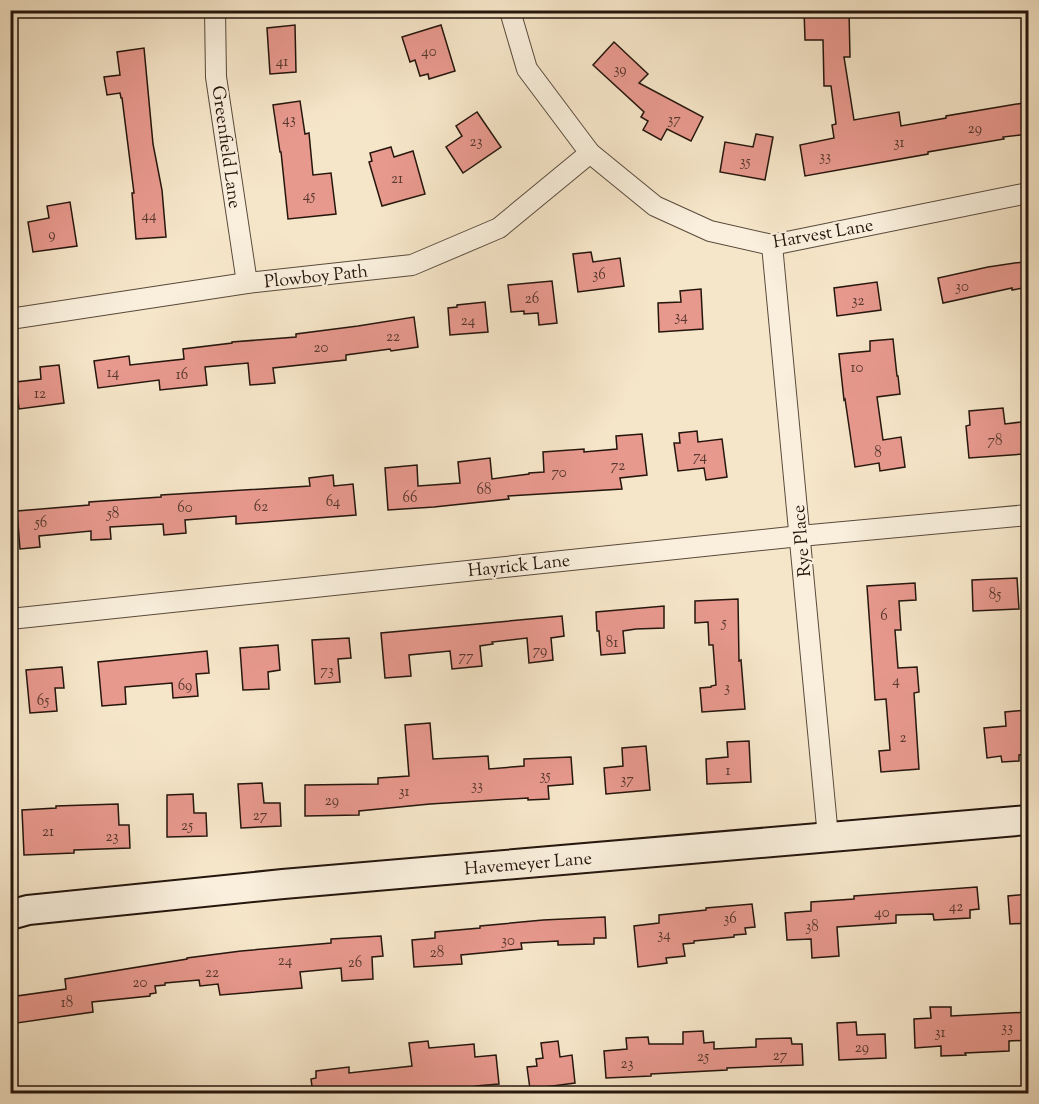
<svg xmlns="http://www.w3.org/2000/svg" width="1039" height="1104" font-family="'Sorts Mill Goudy',serif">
<rect width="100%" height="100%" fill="#f6e6c9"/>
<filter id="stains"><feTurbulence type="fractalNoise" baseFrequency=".00333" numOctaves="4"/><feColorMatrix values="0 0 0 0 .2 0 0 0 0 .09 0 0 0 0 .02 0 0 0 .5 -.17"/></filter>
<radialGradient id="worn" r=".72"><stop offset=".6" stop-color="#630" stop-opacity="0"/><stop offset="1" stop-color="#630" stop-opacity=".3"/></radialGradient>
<g fill="#e8998e" stroke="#25160d" stroke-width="1.5">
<polygon points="804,10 849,10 850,57 844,57 854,120 899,112 901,126 946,118 946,116 1029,102 1029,134 1003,137 1004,139 928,152 928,154 805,176 800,145 834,138 832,125 836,124 831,86 824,86 823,40 805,40"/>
<polygon points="295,25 296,72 270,74 267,28"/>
<polygon points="441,25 455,71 429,79 428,74 420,76 415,60 410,62 402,37"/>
<polygon points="614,42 648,74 639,83 703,117 691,141 667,129 661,140 643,130 648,121 641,117 644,112 593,65"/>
<polygon points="144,48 153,144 162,190 166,237 136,239 132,193 134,193 122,98 121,98 120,93 107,95 104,77 120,75 117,52"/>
<polygon points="300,101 305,134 309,133 313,175 331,173 336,214 288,219 281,152 280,152 273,105"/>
<polygon points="477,112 501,147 463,173 446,147 462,136 456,126"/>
<polygon points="756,134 773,137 765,180 720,172 725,142 753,147"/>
<polygon points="391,147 394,157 413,151 425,194 382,206 369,162 372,161 370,153"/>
<polygon points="70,202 77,246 33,252 28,222 49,218 47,206"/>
<polygon points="591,252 593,262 620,258 624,286 578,292 573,254"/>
<polygon points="1029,261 1029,287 1012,290 1012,288 943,303 938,278 988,267"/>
<polygon points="552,281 557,323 539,325 538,313 524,314 524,311 511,312 508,285"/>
<polygon points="877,282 881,310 837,316 834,288"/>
<polygon points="701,289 703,329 659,332 658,303 681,302 680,291"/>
<polygon points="485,302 488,332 450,335 448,308 457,307 457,305"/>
<polygon points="414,317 418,347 391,351 390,349 346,355 346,360 273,368 275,383 250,385 248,363 205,367 207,385 160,390 159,380 98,388 94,361 129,356 130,365 184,359 183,349 232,343 232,342 296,337 296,334 358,326"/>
<polygon points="893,339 897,376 898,376 900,394 877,397 883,440 901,437 905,467 880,471 879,463 855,467 845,399 844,400 839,354 870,351 870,341"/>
<polygon points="59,365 64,403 19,409 16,382 41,379 40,367"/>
<polygon points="1003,408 1005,424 1021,422 1024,454 969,458 966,426 970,425 969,411"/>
<polygon points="697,431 698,442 722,439 727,477 706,480 704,468 678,471 674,443 680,443 679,433"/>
<polygon points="642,434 647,475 620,478 622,489 508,496 509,499 434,507 388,510 385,468 417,465 418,486 460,483 458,462 490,458 492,479 529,474 529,473 544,472 543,452 584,449 584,452 617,449 616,436"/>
<polygon points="333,475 334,486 353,484 356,515 236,524 236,516 185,520 186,533 164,535 163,524 110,527 111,539 91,540 91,531 39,536 40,547 20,549 17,511 89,505 89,502 161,497 161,495 310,486 309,478"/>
<polygon points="1017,578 1019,609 973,611 972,580"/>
<polygon points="915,583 916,600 899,601 901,630 895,630 898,668 917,667 919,692 914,693 919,769 881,772 879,751 890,750 886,699 875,700 867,586"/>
<polygon points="738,599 739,661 741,660 745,709 702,712 700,688 711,687 711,686 716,685 713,645 709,645 708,622 695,623 695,601"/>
<polygon points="664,606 664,628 636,629 623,631 625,653 601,655 599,631 597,631 596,612"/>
<polygon points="562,616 564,636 551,638 553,660 529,663 527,638 492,642 493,644 480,646 482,666 452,669 450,651 409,655 411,676 385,678 381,633"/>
<polygon points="349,638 351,658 338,659 340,682 315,684 312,640"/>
<polygon points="278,645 280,670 268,672 269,689 243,690 240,648"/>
<polygon points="207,651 209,673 196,674 198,696 173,698 172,683 125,687 126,704 102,706 98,662"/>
<polygon points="62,667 64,688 55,688 57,711 30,713 26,670"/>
<polygon points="1026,710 1029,754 1019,755 1019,761 1002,762 1001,756 987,758 984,728 1006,726 1005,712"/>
<polygon points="430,723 433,759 488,756 489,769 524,766 524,759 571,757 573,784 548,786 549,799 528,800 528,798 430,804 359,811 359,815 305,816 305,785 378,784 378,778 409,776 405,725"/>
<polygon points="749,741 751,782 707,784 706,759 728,757 727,742"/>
<polygon points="646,746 650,790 606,794 604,768 623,766 622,748"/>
<polygon points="262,783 264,803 280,803 281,826 241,828 238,784"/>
<polygon points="193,794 194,813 206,813 207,836 167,837 167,795"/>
<polygon points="118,804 119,825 129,825 130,848 74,850 74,853 24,855 22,810 56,808 56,806"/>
<polygon points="977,887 979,909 970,910 970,918 934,920 933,914 896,915 896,923 837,927 839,956 812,958 811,939 787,940 785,913 811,911 811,902 854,899 854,896"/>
<polygon points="1029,894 1029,923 1010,924 1008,896"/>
<polygon points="752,904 755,927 745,928 746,934 734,935 734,937 694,941 694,943 683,944 685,956 666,958 667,963 638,967 634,926 659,923 659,915 706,910 706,908"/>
<polygon points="605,917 606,938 594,938 594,944 558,945 558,941 521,943 522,949 461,955 462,964 414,967 412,940 435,938 435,932 480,928 480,926 543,920"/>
<polygon points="381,936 383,956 372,957 373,979 342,981 341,968 300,972 302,988 220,995 218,984 200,986 199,980 165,983 165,985 155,986 156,993 150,994 150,996 92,1002 93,1012 10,1024 10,997 66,989 65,979 187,959 187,958 241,951 331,943 331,939"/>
<polygon points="930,1007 951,1007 951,1016 1029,1012 1029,1040 1009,1041 1009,1051 965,1053 966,1055 941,1056 941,1046 915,1048 914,1019 931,1018"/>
<polygon points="856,1022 857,1035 885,1034 886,1058 839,1060 837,1023"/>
<polygon points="703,1031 704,1043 714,1042 714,1049 756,1047 756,1039 791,1038 792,1044 802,1044 803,1065 727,1068 727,1070 651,1074 651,1076 606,1078 604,1051 627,1049 626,1038 648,1037 649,1044 683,1044 683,1032"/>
<polygon points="428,1041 429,1048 474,1044 475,1057 496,1055 499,1084 476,1086 477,1094 313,1094 311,1079 316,1078 316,1071 349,1067 349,1073 412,1066 409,1043"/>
<polygon points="558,1041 560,1057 572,1055 575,1083 530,1089 527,1067 537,1066 536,1059 543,1058 541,1043"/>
</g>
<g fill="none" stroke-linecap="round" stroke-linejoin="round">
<g stroke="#594a3c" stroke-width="22">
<g id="street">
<polyline points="215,10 216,77 247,283"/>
<polyline points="511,10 512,18 527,69 590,153 655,206 710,231 772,245 1028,193"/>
<polyline points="772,245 828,837"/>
<polyline points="10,319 247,283 412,265 499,228 590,153"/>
<polyline points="10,619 800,536 1028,515"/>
</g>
</g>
<g stroke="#25160d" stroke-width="32">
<polyline id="secondary" points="10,915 28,910 283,884 1028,820"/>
</g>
<use href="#street" stroke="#f9efdc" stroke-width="20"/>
<use href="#secondary" stroke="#f9efdc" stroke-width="28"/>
</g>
<g text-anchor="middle" stroke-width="4.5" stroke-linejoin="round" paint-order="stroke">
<g font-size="15" fill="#56372d">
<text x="429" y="56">40</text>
<text x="282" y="66">41</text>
<text x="620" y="74">39</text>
<text x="289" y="124">43</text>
<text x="674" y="124">37</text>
<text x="975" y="133">29</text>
<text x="476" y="146">23</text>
<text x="899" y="147">31</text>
<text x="825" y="161">33</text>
<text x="745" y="166">35</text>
<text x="397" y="183">21</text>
<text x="309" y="200">45</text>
<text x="149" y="220">44</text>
<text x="52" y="239">9</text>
<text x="599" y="279">36</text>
<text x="962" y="291">30</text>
<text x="532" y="303">26</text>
<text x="858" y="305">32</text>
<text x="681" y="321">34</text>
<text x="468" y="325">24</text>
<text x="393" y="341">22</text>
<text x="321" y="352">20</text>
<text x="857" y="372">10</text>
<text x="113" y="377">14</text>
<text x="182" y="379">16</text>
<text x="40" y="398">12</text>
<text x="995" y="445">78</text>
<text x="878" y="457">8</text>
<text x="700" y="461">74</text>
<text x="618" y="470">72</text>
<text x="559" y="477">70</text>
<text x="484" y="494">68</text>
<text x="410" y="502">66</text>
<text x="333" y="506">64</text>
<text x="261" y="511">62</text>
<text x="185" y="512">60</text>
<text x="113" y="518">58</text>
<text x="41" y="527">56</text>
<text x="995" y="599">85</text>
<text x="884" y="620">6</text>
<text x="724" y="627">5</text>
<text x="612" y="647">81</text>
<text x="540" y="655">79</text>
<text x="466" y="661">77</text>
<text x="327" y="675">73</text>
<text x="896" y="685">4</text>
<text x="185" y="690">69</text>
<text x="727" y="692">3</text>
<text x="43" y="705">65</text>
<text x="903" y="742">2</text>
<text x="728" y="775">1</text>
<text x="545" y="780">35</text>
<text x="627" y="784">37</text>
<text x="477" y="790">33</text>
<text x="404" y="796">31</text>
<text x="332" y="805">29</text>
<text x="260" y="820">27</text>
<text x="187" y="830">25</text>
<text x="48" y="836">21</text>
<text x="112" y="841">23</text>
<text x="956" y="911">42</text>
<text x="882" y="917">40</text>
<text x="730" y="923">36</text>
<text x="812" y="931">38</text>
<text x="664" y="939">34</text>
<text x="508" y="945">30</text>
<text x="437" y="957">28</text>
<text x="285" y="965">24</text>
<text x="355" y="967">26</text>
<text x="212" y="977">22</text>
<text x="140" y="987">20</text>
<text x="67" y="1007">18</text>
<text x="1007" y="1032">33</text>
<text x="940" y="1037">31</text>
<text x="862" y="1052">29</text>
<text x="780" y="1060">27</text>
<text x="703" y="1061">25</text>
<text x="627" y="1068">23</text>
</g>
<g font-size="18" fill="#25160d" stroke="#f9efdc">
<text transform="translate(227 147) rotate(82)" y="6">Greenfield Lane</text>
<text transform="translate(823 233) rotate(-10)" y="6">Harvest Lane</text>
<text transform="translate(316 276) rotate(-6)" y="6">Plowboy Path</text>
<text transform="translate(801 541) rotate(-95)" y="6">Rye Place</text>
<text transform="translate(519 565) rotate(-6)" y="6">Hayrick Lane</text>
<text transform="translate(528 863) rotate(-5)" y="6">Havemeyer Lane</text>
</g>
</g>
<rect width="1039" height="1104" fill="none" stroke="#f6e6c9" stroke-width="36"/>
<rect x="12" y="12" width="1015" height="1080" fill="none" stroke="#25160d" stroke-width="3"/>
<rect x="18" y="18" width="1003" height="1068" fill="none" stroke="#25160d" stroke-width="1.5"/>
<rect width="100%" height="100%" filter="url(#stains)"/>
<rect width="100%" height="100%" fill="url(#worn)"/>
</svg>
